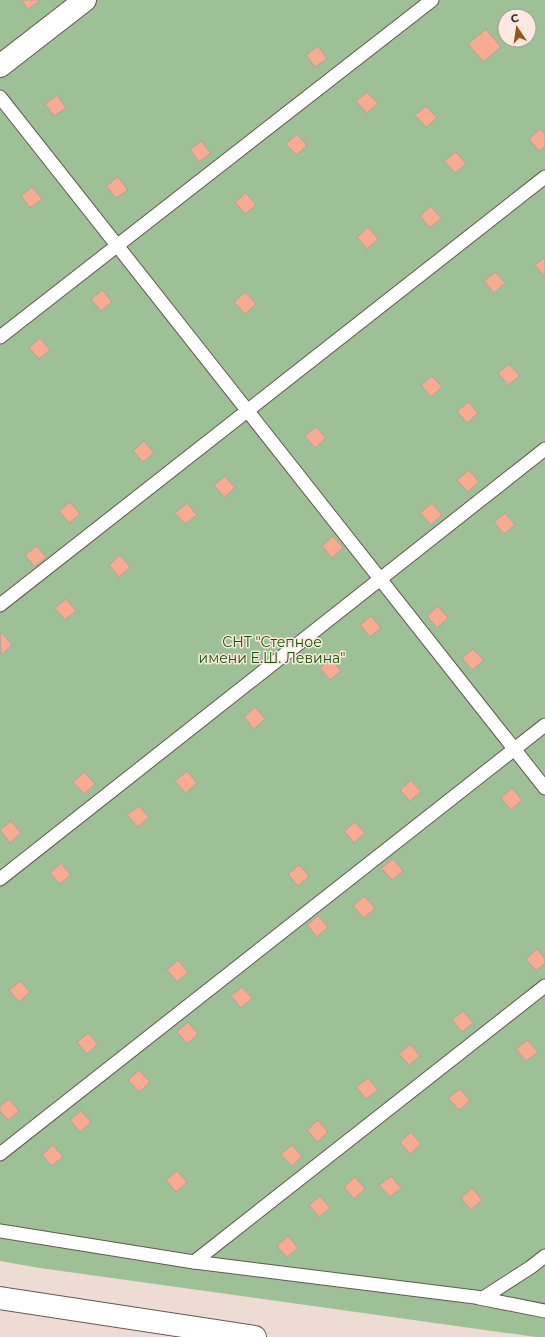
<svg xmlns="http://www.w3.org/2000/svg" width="545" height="1337" font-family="Montserrat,sans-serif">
<rect width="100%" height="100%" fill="#eddbd4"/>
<path fill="#9ec097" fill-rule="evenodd" d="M0,0H545V1337H536L40,1268L0,1261ZM505,16H529V40H505Z"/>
<g fill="#f7ab91" stroke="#b2a19b">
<polygon points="21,0 39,0 40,1 28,9"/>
<polygon points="486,29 501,47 483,62 468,44"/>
<polygon points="318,46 327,59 315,67 306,55"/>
<polygon points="367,92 378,103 367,113 356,101"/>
<polygon points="57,95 66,108 54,116 45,104"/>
<polygon points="426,106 437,118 426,127 415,115"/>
<polygon points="540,129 545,135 545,146 539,151 529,139"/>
<polygon points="297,134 307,146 296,155 286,144"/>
<polygon points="201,141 211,153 199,162 190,150"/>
<polygon points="456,152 466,164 455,173 444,161"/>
<polygon points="118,177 128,190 116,198 106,186"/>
<polygon points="32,187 42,199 30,208 21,196"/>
<polygon points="246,193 256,205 245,214 235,202"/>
<polygon points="431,206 441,218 430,228 420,216"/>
<polygon points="368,227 378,239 367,249 357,237"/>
<polygon points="545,257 545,277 535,265"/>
<polygon points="495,272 505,283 494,293 484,281"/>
<polygon points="102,290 112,302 101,311 91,299"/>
<polygon points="245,292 256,304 245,314 234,302"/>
<polygon points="40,338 50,350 39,359 29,348"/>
<polygon points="509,364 520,376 508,385 498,373"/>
<polygon points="432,376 442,387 431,397 421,385"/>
<polygon points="468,402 478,413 467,423 457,411"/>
<polygon points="316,427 326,438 315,448 305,436"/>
<polygon points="144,441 154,453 143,462 133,451"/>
<polygon points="469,470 479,482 468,492 457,480"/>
<polygon points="225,476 235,488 224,497 214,485"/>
<polygon points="70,502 80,514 69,523 59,511"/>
<polygon points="187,503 197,515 185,524 175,513"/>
<polygon points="432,503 442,515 431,525 420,513"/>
<polygon points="505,513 515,525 504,534 494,522"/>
<polygon points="333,536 343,548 332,558 322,546"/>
<polygon points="36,546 46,557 35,567 25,555"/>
<polygon points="120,555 130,567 119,577 109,565"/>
<polygon points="66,599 76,611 65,620 55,608"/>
<polygon points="438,606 448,618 437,628 427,616"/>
<polygon points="371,616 381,628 370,637 360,625"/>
<polygon points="2,633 12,645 1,655 0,635"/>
<polygon points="473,649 484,660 472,670 462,658"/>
<polygon points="331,659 341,671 330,680 320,668"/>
<polygon points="255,707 265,719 254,729 244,717"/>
<polygon points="187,771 197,783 186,793 175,781"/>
<polygon points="84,772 95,784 84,794 73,782"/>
<polygon points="411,780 421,792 410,801 400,790"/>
<polygon points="512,788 522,800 511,810 501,798"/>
<polygon points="139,806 149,817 138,827 127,815"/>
<polygon points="11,821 21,833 10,843 0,830"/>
<polygon points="355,822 365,833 354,843 344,831"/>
<polygon points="393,859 403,871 392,880 381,868"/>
<polygon points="61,863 71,875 60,884 50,873"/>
<polygon points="299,865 309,876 298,886 288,874"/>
<polygon points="364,896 375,908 364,918 353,906"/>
<polygon points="318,916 328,927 317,937 307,925"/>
<polygon points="537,949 545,959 545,963 536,971 526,959"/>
<polygon points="178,960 188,972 177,982 167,970"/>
<polygon points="20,981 30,992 19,1002 9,990"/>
<polygon points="242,987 252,998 241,1008 231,996"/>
<polygon points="463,1011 473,1023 462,1032 452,1020"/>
<polygon points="188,1022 198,1034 187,1044 177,1032"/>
<polygon points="88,1033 98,1044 87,1054 77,1042"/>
<polygon points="527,1040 538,1052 526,1061 516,1049"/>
<polygon points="410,1044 420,1056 409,1065 399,1054"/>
<polygon points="139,1070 150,1082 139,1092 128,1080"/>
<polygon points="368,1078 378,1090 366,1099 356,1087"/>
<polygon points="460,1089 470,1101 459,1110 448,1098"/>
<polygon points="9,1099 19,1111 8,1120 0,1111 0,1106"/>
<polygon points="81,1111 91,1122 80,1132 70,1120"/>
<polygon points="318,1120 328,1132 317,1142 307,1130"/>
<polygon points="411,1132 421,1144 410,1154 400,1142"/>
<polygon points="53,1145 63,1157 52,1166 42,1155"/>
<polygon points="292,1145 302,1157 291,1166 281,1154"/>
<polygon points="177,1171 187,1182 176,1192 166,1180"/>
<polygon points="391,1176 401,1188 390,1197 379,1185"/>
<polygon points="355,1177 365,1189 354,1199 344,1187"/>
<polygon points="472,1188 482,1200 471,1210 461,1198"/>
<polygon points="320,1196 330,1208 319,1217 309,1205"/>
<polygon points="288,1236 298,1248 287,1257 277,1246"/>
</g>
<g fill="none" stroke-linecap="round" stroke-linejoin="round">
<g stroke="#665651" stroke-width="15">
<g id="service">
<polyline points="0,97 545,788"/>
<polyline points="0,337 432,0"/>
<polyline points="0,605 545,177"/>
<polyline points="0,879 545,449"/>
<polyline points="0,1154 545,725"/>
<polyline points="0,1231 194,1262 545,986"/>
<polyline points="194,1262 483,1298 531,1267 545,1256"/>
<polyline points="479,1298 545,1311"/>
</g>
</g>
<g stroke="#665651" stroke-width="24">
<polyline id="minor" points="0,66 85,0"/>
</g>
<g stroke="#665651" stroke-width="24">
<polyline id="tertiary" points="0,1298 255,1337"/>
</g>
<use href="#service" stroke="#fff" stroke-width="13"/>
<use href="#minor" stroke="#fff" stroke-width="22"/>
<use href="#tertiary" stroke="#fff" stroke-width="22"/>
</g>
<g text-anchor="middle" stroke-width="3" stroke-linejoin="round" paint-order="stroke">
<g font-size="14" fill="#155501" stroke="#fae8e1">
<text x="272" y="647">СНТ "Степное<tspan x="272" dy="16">имени Е.Ш. Левина"</tspan></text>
</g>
</g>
<g transform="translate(517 28) rotate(347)"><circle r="19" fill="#fae8e1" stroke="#aa9c97"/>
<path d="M0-3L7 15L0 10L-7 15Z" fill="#95581a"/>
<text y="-6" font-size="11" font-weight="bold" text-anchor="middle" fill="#322b29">С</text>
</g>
</svg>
